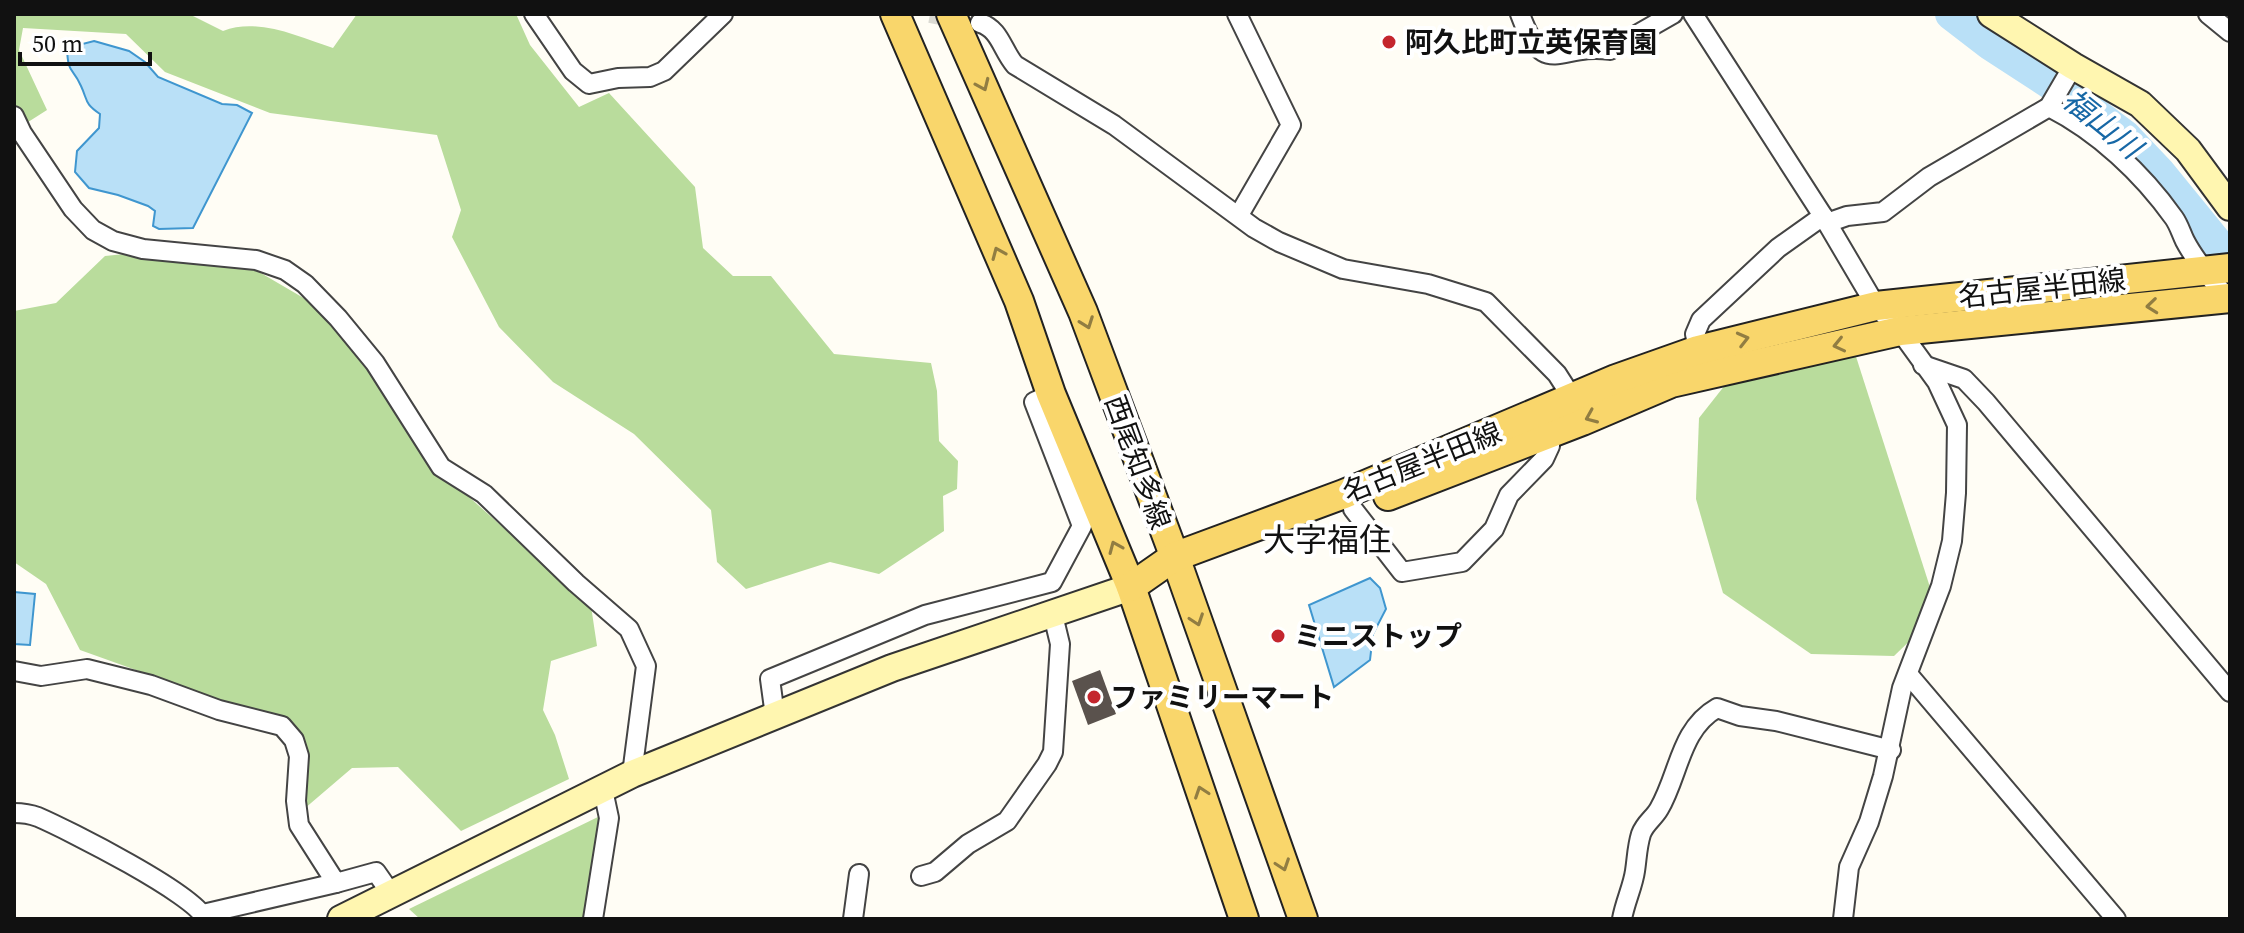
<svg xmlns="http://www.w3.org/2000/svg" width="2244" height="933" font-family="'Source Serif 4','Noto Sans JP',serif">
<rect width="100%" height="100%" fill="#fffdf5"/>
<g fill="#b9dc9c">
<path d="M14,14H189L223,31C258,17 299,37 333,48L357,14H516L530,45L579,107L609,93L695,187L703,248L733,276H771L834,354L931,363L937,391L939,441L958,461L957,489L943,496L944,531L879,574L830,562L746,589L717,562L711,510L634,434L553,382L499,327L452,237L461,210L437,135L270,113L165,72L126,34L23,28L19,50L47,110L14,131Z"/>
<polygon points="144,252 254,269 307,300 368,365 397,407 421,454 591,606 597,646 551,661 543,710 555,735 569,779 461,831 398,767 352,768 304,809 295,727 80,650 46,584 14,562 14,311 56,303 105,256"/>
<polygon points="1810,332 1830,334 1851,341 1937,609 1921,630 1894,656 1811,654 1723,593 1696,499 1699,418 1755,347"/>
<polygon points="600,816 585,919 420,919 409,909"/>
</g>
<g fill="#b9e0f7" stroke="#3f96cf" stroke-width="2">
<path d="M94,41L129,51L145,62L158,77L222,104L237,105L252,113L193,228L159,229L153,226L155,211L148,206L118,195L89,188L75,172L77,151L99,128L100,114C84,103 88,101 81,86C72,66 68,75 67,48Z"/>
<polygon points="1370,578 1380,588 1386,609 1373,634 1370,660 1334,687 1309,605"/>
<polygon points="14,592 35,594 30,645 14,644"/>
</g>
<g fill="none" stroke-linecap="round" stroke-linejoin="round">
<polyline stroke="#b9e0f7" stroke-width="32" points="1951,14 1990,44 2088,108 2125,136 2160,173 2230,259"/>
</g>
<polygon fill="#5a524d" points="1100,670 1116,714 1088,725 1072,681"/>
<g fill="none" stroke-linecap="round" stroke-linejoin="round">
<polyline stroke="#dbdad3" stroke-width="18" stroke-dasharray="18 9" stroke-linecap="butt" points="930,14 962,20"/>
<g stroke="#444" stroke-width="22">
<g id="street">
<polyline points="534,14 573,71 589,84 618,78 650,77 664,71 723,14"/>
<polyline points="1237,14 1291,125 1239,215"/>
<path d="M1520,14C1545,82 1559,42 1610,50L1673,14"/>
<polyline points="1693,14 1823,216 1876,306 1900,331 1937,382 1957,425 1956,493 1952,541 1941,586 1902,688 1883,776 1869,822 1849,867 1843,919"/>
<polyline points="2208,14 2230,32"/>
<path d="M980,23C1000,29 1002,50 1015,65L1114,125L1254,228L1279,242L1343,269L1428,284L1486,302L1557,374L1573,399"/>
<path d="M2049,107C2098,132 2142,173 2174,218C2179,225 2181,233 2185,241C2196,262 2214,283 2230,301"/>
<polyline points="14,116 22,133 73,209 93,230 113,241 143,249 256,260 285,270 305,284 338,318 375,363 441,467 484,494 576,583 629,629 646,666 632,774"/>
<polyline points="1827,223 1847,216 1883,212 1929,177 2049,107 2073,66"/>
<polyline points="1698,350 1695,334 1701,320 1778,248 1823,216"/>
<polyline points="1923,365 1964,379 1986,402 2230,692"/>
<polyline points="1353,509 1402,572 1462,562 1494,529 1509,495 1544,459 1550,446 1550,433"/>
<polyline points="14,671 41,676 87,669 151,685 219,710 282,726 294,740 299,756 296,801 299,825 336,883 376,872 392,895"/>
<polyline points="1908,674 2116,919"/>
<polyline points="775,716 770,679 925,615 1052,582 1082,526 1034,402 1051,394"/>
<path d="M14,813C22,813 30,814 38,817C66,829 197,895 205,919"/>
<polyline points="921,876 935,872 968,844 1007,821 1047,764 1053,752 1060,644 1053,615"/>
<polyline points="203,914 336,883"/>
<polyline points="593,919 609,818 603,790"/>
<polyline points="853,919 859,874"/>
<path d="M1622,919C1625,902 1633,886 1635,871C1637,858 1637,847 1641,834C1645,823 1654,818 1659,809C1679,775 1680,729 1717,708L1740,716L1776,721L1891,750"/>
</g>
</g>
<g stroke="#333" stroke-width="30">
<g id="secondary">
<polyline points="1991,14 2073,66 2140,104 2188,150 2230,207"/>
<polyline points="341,919 632,774 892,668 1131,587"/>
</g>
</g>
<g stroke="#222" stroke-width="32">
<g id="primary">
<polyline points="895,14 1019,301 1051,394 1131,587 1244,919"/>
<polyline points="951,14 1083,312 1180,571 1303,919"/>
<polyline points="1388,496 1582,421 1671,383 1900,331 2230,298"/>
<polyline points="1131,587 1174,557 1344,494 1616,379 1698,350 1876,306 2230,268"/>
</g>
</g>
<use href="#street" stroke="#fff" stroke-width="18"/>
<use href="#secondary" stroke="#fff6b0" stroke-width="26"/>
<use href="#primary" stroke="#f9d66b" stroke-width="28"/>
</g>
<defs><path id="oneway-chevron" d="M-2-3.5L2.5 0L-2 3.5" fill="none" stroke-width="1.6" stroke-linecap="round" stroke-linejoin="round" transform="scale(2)"/></defs>
<g stroke="#917d42">
<use href="#oneway-chevron" transform="translate(983 85) rotate(66)"/>
<use href="#oneway-chevron" transform="translate(998 253) rotate(-113)"/>
<use href="#oneway-chevron" transform="translate(2152 306) rotate(174)"/>
<use href="#oneway-chevron" transform="translate(1087 323) rotate(70)"/>
<use href="#oneway-chevron" transform="translate(1743 339) rotate(-14)"/>
<use href="#oneway-chevron" transform="translate(1839 345) rotate(167)"/>
<use href="#oneway-chevron" transform="translate(1591 417) rotate(157)"/>
<use href="#oneway-chevron" transform="translate(1115 547) rotate(-113)"/>
<use href="#oneway-chevron" transform="translate(1197 620) rotate(71)"/>
<use href="#oneway-chevron" transform="translate(1201 792) rotate(-109)"/>
<use href="#oneway-chevron" transform="translate(1283 865) rotate(71)"/>
</g>
<g fill="#c4262e" stroke="#fff" stroke-width="3">
<circle cx="1389" cy="42" r="8"/>
<circle cx="1278" cy="636" r="8"/>
<circle cx="1094" cy="697" r="8"/>
</g>
<g text-anchor="middle" stroke-width="8" stroke-linejoin="round" paint-order="stroke">
<g font-size="28" font-weight="bold" fill="#111" stroke="#fff" text-anchor="start">
<text x="1405" y="52">阿久比町立英保育園</text>
<text x="1294" y="646">ミニストップ</text>
<text x="1110" y="707">ファミリーマート</text>
</g>
<g font-size="28" fill="#111" stroke="#fff">
<text transform="translate(2042 288) rotate(-6)" y="10">名古屋半田線</text>
<text transform="translate(1138 462) rotate(70)" y="10">西尾知多線</text>
<text transform="translate(1422 462) rotate(-22)" y="10">名古屋半田線</text>
</g>
<g font-size="30" font-style="italic" fill="#1768a6" stroke="#fff">
<text transform="translate(2102 124) rotate(39)" y="10">福山川</text>
</g>
<g font-size="32" fill="#111" stroke="#fff">
<text x="1327" y="551">大字福住</text>
</g>
</g>
<rect width="2244" height="933" fill="none" stroke="#111111" stroke-width="32"/>
<path d="M20 52v12h130v-12" fill="none" stroke="#111111" stroke-width="4"/>
<text x="32" y="52" font-size="24" fill="#111111" stroke="#ffffff" stroke-width="6" paint-order="stroke">50 m</text>
</svg>
